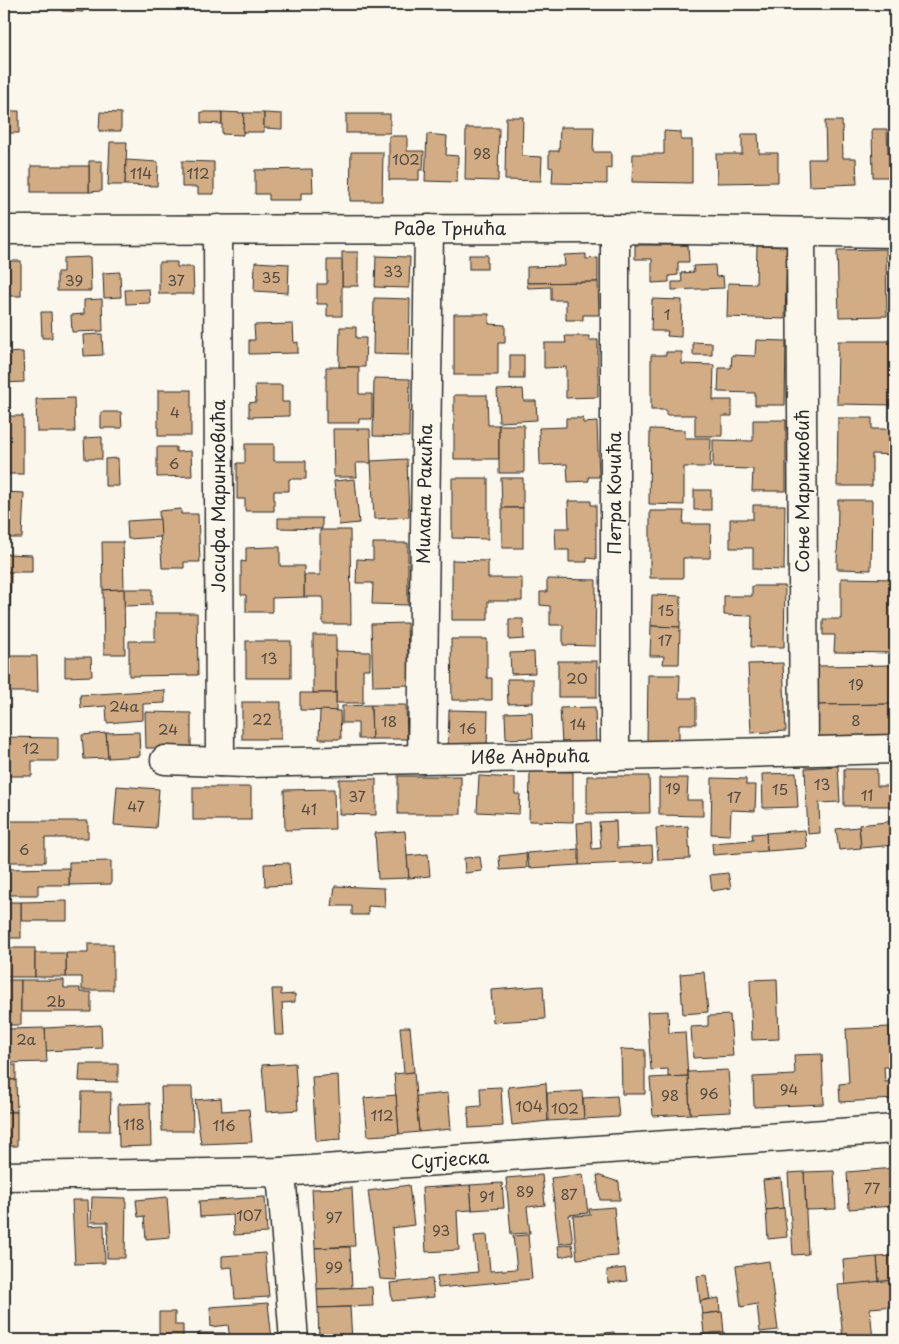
<svg xmlns="http://www.w3.org/2000/svg" width="899" height="1344" font-family="'Playpen Sans',sans-serif">
<rect width="100%" height="100%" fill="#fbf7ec"/>
<filter id="ink" filterUnits="userSpaceOnUse"><feTurbulence type="fractalNoise" baseFrequency=".02" numOctaves="2"/><feDisplacementMap in="SourceGraphic" scale="10" xChannelSelector="R" yChannelSelector="G"/><feConvolveMatrix kernelMatrix="1 2 1 2 8 2 1 2 1" color-interpolation-filters="sRGB"/></filter>
<g filter="url(#ink)">
<g fill="#d2ac84" stroke="#2b2b2b">
<polygon points="62,4 83,4 83,12 62,11"/>
<polygon points="4,111 19,111 19,133 6,133 6,148 4,148"/>
<polygon points="100,112 121,113 121,131 99,131"/>
<polygon points="201,112 222,112 222,124 201,123"/>
<polygon points="222,112 244,113 243,135 222,134"/>
<polygon points="244,113 264,113 264,132 243,132"/>
<polygon points="264,113 282,114 282,129 264,128"/>
<rect x="346" y="114" width="44" height="19"/>
<polygon points="506,117 523,117 522,156 542,157 541,181 505,180"/>
<polygon points="825,121 842,121 843,158 856,158 857,184 809,186 808,159 826,159"/>
<polygon points="560,127 594,127 593,152 611,152 611,169 607,168 607,184 552,183 553,168 549,167 549,151 559,151"/>
<polygon points="466,128 499,128 498,181 465,180"/>
<polygon points="872,129 887,129 888,153 895,152 895,177 873,177"/>
<polygon points="664,131 681,132 681,140 692,140 692,183 632,182 633,154 664,154"/>
<polygon points="427,134 447,136 446,155 458,156 457,182 425,181"/>
<polygon points="742,134 758,134 759,153 778,153 778,182 717,183 716,154 742,154"/>
<polygon points="389,136 407,136 407,151 424,151 423,170 419,170 419,180 389,180"/>
<polygon points="110,142 127,142 125,185 108,185"/>
<polygon points="351,152 383,152 382,201 350,201"/>
<polygon points="126,160 158,162 157,186 125,185"/>
<polygon points="89,161 102,161 102,191 89,192"/>
<polygon points="182,161 214,162 214,194 198,194 198,187 182,187"/>
<rect x="31" y="166" width="58" height="26"/>
<polygon points="312,169 313,193 301,193 301,200 269,200 269,194 255,194 255,170"/>
<polygon points="635,245 688,245 689,262 678,262 678,275 669,276 669,282 652,283 652,259 635,259"/>
<polygon points="757,246 787,247 785,319 727,317 728,283 756,284"/>
<polygon points="886,249 887,316 839,317 837,250"/>
<rect x="342" y="252" width="16" height="34"/>
<polygon points="586,254 586,259 598,258 598,282 527,283 527,267 565,266 564,255"/>
<rect x="469" y="255" width="18" height="14"/>
<polygon points="376,256 410,257 409,288 375,287"/>
<polygon points="90,257 91,291 57,291 57,272 63,272 63,258"/>
<polygon points="327,260 342,260 342,316 327,316 327,304 317,304 317,284 327,284"/>
<rect x="4" y="261" width="17" height="35"/>
<polygon points="159,262 177,262 177,267 193,267 194,294 159,294"/>
<polygon points="255,262 289,264 288,293 254,291"/>
<polygon points="715,265 716,277 723,276 724,288 672,290 672,282 682,282 681,273 694,272 693,266"/>
<polygon points="120,272 121,297 104,298 103,273"/>
<polygon points="598,282 599,315 583,315 583,320 566,320 566,300 551,300 551,287 528,288 527,283"/>
<polygon points="149,289 150,303 126,304 125,290"/>
<polygon points="374,298 410,299 409,355 373,354"/>
<polygon points="102,299 103,331 72,332 71,315 84,314 84,300"/>
<polygon points="652,299 682,300 681,337 667,336 668,331 651,331"/>
<polygon points="41,312 51,312 52,338 42,338"/>
<polygon points="454,314 489,314 489,324 505,325 505,343 498,343 498,375 454,375"/>
<polygon points="293,324 294,343 298,342 298,353 249,354 249,340 255,340 254,325"/>
<polygon points="340,327 356,327 356,338 366,338 365,367 339,367"/>
<polygon points="102,334 103,355 84,356 83,335"/>
<polygon points="565,336 589,336 589,340 598,340 598,397 566,398 566,367 544,368 544,343 566,343"/>
<polygon points="756,340 786,341 785,405 755,405 755,393 718,392 719,368 731,368 732,355 755,356"/>
<polygon points="838,341 895,341 895,405 837,404"/>
<polygon points="693,342 712,343 712,355 693,355"/>
<polygon points="23,352 24,382 4,383 4,353"/>
<polygon points="666,352 682,352 682,364 714,365 713,400 732,400 732,416 722,416 722,436 695,436 695,415 666,415 666,410 651,410 651,355 666,355"/>
<rect x="510" y="355" width="14" height="24"/>
<polygon points="326,367 359,367 359,394 372,394 372,419 359,419 359,423 326,423"/>
<polygon points="374,378 410,379 409,437 373,436"/>
<polygon points="255,385 282,385 282,402 289,402 289,416 249,417 249,403 256,402"/>
<polygon points="523,389 524,401 536,401 537,420 499,422 497,390"/>
<rect x="158" y="390" width="33" height="46"/>
<polygon points="454,395 487,395 488,425 499,425 499,459 454,459"/>
<polygon points="74,398 75,432 37,432 36,399"/>
<polygon points="101,412 121,412 122,428 101,428"/>
<rect x="4" y="416" width="19" height="58"/>
<polygon points="566,418 583,418 583,423 597,422 599,477 588,477 589,481 568,482 567,464 540,465 539,428 566,427"/>
<polygon points="838,418 872,418 872,429 895,429 895,455 872,454 872,486 837,486"/>
<polygon points="753,420 786,420 786,491 752,491 753,469 713,468 713,440 753,441"/>
<rect x="499" y="425" width="25" height="48"/>
<polygon points="333,429 370,429 371,463 356,463 357,477 334,477"/>
<polygon points="650,429 685,430 685,438 711,438 710,467 684,467 684,505 649,504"/>
<polygon points="102,437 102,459 85,459 84,438"/>
<polygon points="245,444 274,444 274,461 306,461 306,479 289,479 289,491 274,491 274,511 245,511 245,499 237,499 237,463 245,463"/>
<polygon points="157,447 176,447 176,452 191,451 192,476 157,477"/>
<polygon points="118,458 119,486 105,486 105,459"/>
<polygon points="407,459 409,517 374,519 371,461"/>
<polygon points="452,478 488,478 488,539 452,538"/>
<polygon points="501,478 523,478 523,508 502,508"/>
<polygon points="355,479 359,523 339,525 334,481"/>
<rect x="694" y="490" width="17" height="20"/>
<polygon points="4,492 24,493 22,538 4,538"/>
<polygon points="838,500 872,500 871,570 837,569"/>
<polygon points="568,501 591,501 591,505 596,505 596,559 587,558 587,562 569,562 569,550 556,550 555,528 569,528"/>
<polygon points="753,505 785,505 784,570 753,569 753,548 730,548 730,519 753,519"/>
<rect x="502" y="508" width="21" height="40"/>
<polygon points="181,509 181,514 198,514 200,562 184,562 184,568 162,568 159,511"/>
<polygon points="650,511 684,511 683,524 711,524 710,558 683,558 683,578 650,578"/>
<polygon points="278,518 322,518 322,529 278,528"/>
<polygon points="160,519 161,537 128,539 127,521"/>
<polygon points="320,530 350,530 351,624 323,624 323,597 304,597 304,575 320,575"/>
<polygon points="102,542 123,542 124,589 103,590"/>
<polygon points="373,543 408,543 408,605 372,604 373,583 356,583 357,559 373,560"/>
<polygon points="271,547 280,547 280,566 304,566 304,597 272,598 272,612 246,612 246,595 241,595 241,561 246,562 246,548"/>
<polygon points="4,554 32,555 32,572 4,572"/>
<polygon points="452,560 488,561 488,578 522,578 522,601 488,601 488,620 452,620"/>
<polygon points="4,572 11,572 10,610 4,610"/>
<polygon points="841,578 895,579 895,653 834,652 835,635 823,635 823,619 841,619"/>
<polygon points="547,579 596,580 595,646 563,645 563,625 550,625 550,606 540,605 540,592 547,592"/>
<polygon points="752,586 785,586 784,647 751,647 752,616 724,615 724,596 752,596"/>
<polygon points="124,589 152,589 152,605 124,606"/>
<polygon points="124,589 125,654 104,654 103,590"/>
<polygon points="652,595 681,596 680,627 651,626"/>
<polygon points="155,613 197,613 198,675 129,676 129,641 155,641"/>
<polygon points="509,619 523,619 524,639 509,640"/>
<polygon points="407,623 409,685 373,686 371,624"/>
<polygon points="651,626 680,627 679,664 663,664 664,656 650,656"/>
<rect x="313" y="635" width="23" height="58"/>
<polygon points="451,639 487,639 487,678 492,678 492,700 452,700"/>
<rect x="246" y="641" width="45" height="37"/>
<polygon points="336,651 370,652 370,669 363,669 363,703 336,703"/>
<polygon points="534,652 535,673 511,674 510,653"/>
<polygon points="4,656 37,656 38,692 4,692"/>
<polygon points="65,657 91,657 92,676 65,677"/>
<rect x="558" y="661" width="39" height="36"/>
<polygon points="783,663 786,731 751,733 748,664"/>
<polygon points="895,665 895,704 817,705 817,666"/>
<polygon points="648,675 680,675 679,698 696,698 696,724 679,724 679,742 647,741"/>
<polygon points="507,679 533,679 533,703 508,704"/>
<polygon points="165,690 165,703 143,704 143,720 107,723 106,706 81,708 80,695"/>
<polygon points="300,693 336,693 336,711 300,710"/>
<rect x="242" y="702" width="39" height="37"/>
<polygon points="895,704 895,737 818,738 817,705"/>
<polygon points="371,705 372,739 358,739 358,723 342,723 342,706"/>
<polygon points="371,705 406,705 407,739 372,739"/>
<polygon points="595,707 596,743 562,744 560,708"/>
<polygon points="320,710 340,711 341,739 319,739"/>
<polygon points="449,710 488,711 487,748 448,746"/>
<polygon points="145,712 191,713 191,748 146,748"/>
<polygon points="532,712 533,738 506,739 505,713"/>
<polygon points="139,732 140,756 108,758 106,733"/>
<polygon points="106,733 108,758 84,759 82,735"/>
<polygon points="4,737 58,738 58,761 32,761 32,776 4,776"/>
<polygon points="838,766 840,802 819,803 820,833 808,834 805,768"/>
<polygon points="844,769 877,769 877,786 891,786 891,806 844,806"/>
<polygon points="530,771 573,772 573,822 529,821"/>
<polygon points="796,773 798,807 763,808 762,774"/>
<rect x="398" y="776" width="63" height="38"/>
<polygon points="479,776 515,778 515,794 520,794 519,814 477,812"/>
<polygon points="587,776 649,776 650,813 587,814"/>
<polygon points="659,778 688,778 687,800 703,800 703,816 659,815"/>
<polygon points="712,778 746,779 746,785 756,785 755,811 731,810 730,835 711,834"/>
<polygon points="339,779 376,779 376,815 339,814"/>
<polygon points="117,786 159,789 156,828 114,825"/>
<rect x="193" y="787" width="58" height="33"/>
<polygon points="334,789 335,829 285,830 284,790"/>
<polygon points="4,821 88,821 88,838 45,838 45,862 4,862"/>
<polygon points="616,821 617,848 652,846 653,862 579,865 577,823 591,822 592,849 601,848 599,822"/>
<polygon points="895,821 895,845 861,848 859,825"/>
<polygon points="688,826 690,859 658,860 656,828"/>
<polygon points="859,827 861,848 839,850 836,829"/>
<polygon points="805,830 807,848 767,851 766,833"/>
<polygon points="405,831 409,878 378,879 375,833"/>
<polygon points="766,833 767,851 713,855 712,843 753,840 752,834"/>
<polygon points="579,849 579,865 529,868 527,853"/>
<polygon points="526,853 527,868 500,870 499,856"/>
<polygon points="428,854 430,876 409,878 407,856"/>
<polygon points="480,857 482,871 465,873 464,858"/>
<polygon points="111,861 111,884 69,885 69,862"/>
<polygon points="289,863 291,885 265,886 264,864"/>
<polygon points="69,868 69,885 38,885 38,895 4,895 4,869"/>
<polygon points="728,873 731,888 712,891 710,875"/>
<polygon points="335,886 384,888 385,907 368,906 368,915 352,915 352,906 332,906"/>
<polygon points="67,901 67,921 21,921 21,902"/>
<rect x="4" y="902" width="17" height="36"/>
<polygon points="88,944 113,944 113,990 82,990 82,977 66,977 66,953 88,953"/>
<rect x="4" y="948" width="31" height="29"/>
<rect x="35" y="953" width="31" height="24"/>
<polygon points="704,972 708,1012 683,1014 680,974"/>
<polygon points="777,979 779,1039 752,1040 750,980"/>
<rect x="4" y="980" width="17" height="45"/>
<polygon points="21,980 64,980 64,988 80,988 80,992 91,992 91,1012 21,1012"/>
<polygon points="543,986 545,1019 493,1022 491,990"/>
<polygon points="272,989 281,989 281,995 295,994 295,1002 282,1003 284,1035 275,1035"/>
<polygon points="668,1011 669,1033 685,1032 688,1076 668,1077 668,1069 651,1070 647,1012"/>
<polygon points="730,1015 733,1056 693,1058 691,1027 708,1026 708,1016"/>
<polygon points="101,1025 102,1048 46,1051 45,1028"/>
<polygon points="400,1027 410,1027 414,1072 404,1073"/>
<polygon points="890,1027 891,1055 895,1055 895,1067 884,1067 885,1082 895,1081 895,1099 840,1102 839,1084 849,1083 846,1029"/>
<polygon points="45,1028 47,1062 9,1063 7,1029"/>
<polygon points="621,1049 645,1050 645,1094 622,1094"/>
<polygon points="822,1054 824,1104 754,1107 753,1077 795,1075 794,1055"/>
<polygon points="295,1063 298,1110 266,1112 262,1065"/>
<polygon points="80,1064 118,1064 118,1082 79,1081"/>
<rect x="4" y="1065" width="12" height="15"/>
<polygon points="728,1070 731,1112 690,1114 688,1072"/>
<polygon points="414,1072 419,1132 399,1134 394,1074"/>
<polygon points="338,1075 341,1139 316,1141 312,1077"/>
<polygon points="688,1076 690,1114 653,1116 650,1078"/>
<polygon points="4,1080 16,1080 17,1112 4,1112"/>
<polygon points="546,1083 548,1121 512,1125 508,1087"/>
<polygon points="161,1087 192,1087 193,1131 162,1131"/>
<polygon points="501,1087 503,1126 469,1128 468,1107 481,1106 480,1088"/>
<polygon points="582,1091 584,1119 548,1121 547,1093"/>
<polygon points="82,1092 111,1092 110,1131 81,1131"/>
<polygon points="448,1093 451,1129 419,1132 416,1096"/>
<polygon points="396,1095 399,1134 368,1136 364,1098"/>
<polygon points="617,1096 619,1117 584,1119 583,1098"/>
<polygon points="221,1098 222,1111 249,1109 252,1142 201,1144 195,1100"/>
<polygon points="150,1103 151,1146 119,1147 118,1104"/>
<rect x="4" y="1112" width="13" height="34"/>
<polygon points="895,1168 895,1206 849,1209 847,1172"/>
<polygon points="834,1171 836,1209 806,1210 804,1172"/>
<polygon points="804,1172 808,1254 793,1255 788,1173"/>
<polygon points="583,1174 588,1213 569,1215 573,1242 559,1244 551,1178"/>
<polygon points="542,1175 545,1205 527,1207 530,1233 511,1234 506,1178"/>
<polygon points="597,1175 619,1182 620,1200 600,1200"/>
<polygon points="781,1178 784,1208 766,1210 763,1180"/>
<polygon points="502,1183 504,1208 472,1210 470,1185"/>
<polygon points="409,1185 414,1225 392,1228 397,1280 380,1279 368,1191"/>
<polygon points="470,1185 472,1210 457,1211 459,1250 426,1252 422,1188"/>
<polygon points="352,1188 355,1246 315,1248 312,1189"/>
<rect x="4" y="1191" width="1" height="79"/>
<polygon points="92,1197 126,1198 125,1258 107,1258 108,1222 91,1222"/>
<polygon points="167,1197 170,1237 146,1239 144,1216 138,1217 136,1200"/>
<polygon points="265,1197 267,1233 234,1235 233,1215 200,1217 199,1201"/>
<polygon points="72,1200 88,1200 89,1226 104,1225 105,1263 75,1264"/>
<polygon points="614,1207 618,1256 577,1259 573,1216 590,1215 589,1209"/>
<polygon points="784,1208 787,1237 768,1239 766,1210"/>
<polygon points="487,1235 490,1271 517,1269 513,1236 528,1235 532,1279 438,1288 437,1276 478,1272 474,1236"/>
<polygon points="572,1244 574,1254 560,1257 558,1246"/>
<polygon points="350,1247 352,1288 317,1289 315,1248"/>
<polygon points="265,1253 269,1297 235,1299 232,1267 222,1268 222,1256"/>
<polygon points="895,1256 895,1280 879,1282 877,1257"/>
<polygon points="877,1257 879,1282 845,1285 843,1260"/>
<polygon points="769,1261 778,1330 760,1332 757,1304 741,1307 736,1266"/>
<polygon points="625,1268 627,1281 608,1283 607,1270"/>
<rect x="4" y="1275" width="2" height="13"/>
<polygon points="706,1275 710,1299 700,1301 697,1276"/>
<polygon points="432,1279 434,1297 392,1301 390,1283"/>
<polygon points="895,1280 895,1306 870,1308 873,1340 843,1340 838,1285"/>
<polygon points="372,1287 373,1306 318,1308 317,1289"/>
<polygon points="719,1298 720,1312 702,1314 700,1301"/>
<polygon points="268,1303 272,1340 230,1340 228,1325 211,1327 210,1307"/>
<polygon points="350,1307 352,1340 319,1340 318,1308"/>
<polygon points="159,1312 175,1312 175,1325 183,1325 183,1338 159,1339"/>
<polygon points="722,1312 724,1332 704,1334 702,1314"/>
<polygon points="892,1313 895,1313 895,1340 894,1340"/>
<polygon points="614,1332 615,1340 596,1340 596,1334"/>
<polygon points="724,1332 726,1340 705,1340 704,1334"/>
<rect x="199" y="1333" width="26" height="7"/>
</g>
<g fill="none" stroke-linecap="round" stroke-linejoin="round">
<g stroke="#2b2b2b" stroke-width="31">
<g id="minor">
<polyline points="218,229 220,762"/>
<polyline points="615,229 615,756"/>
<polyline points="4,230 615,229 895,233"/>
<polyline points="801,232 804,751"/>
<polyline points="422,759 429,229"/>
<polyline points="165,760 246,763 422,759 615,756 895,749"/>
<polyline points="281,1172 294,1340"/>
<polyline points="4,1176 281,1172 895,1129"/>
</g>
</g>
<use href="#minor" stroke="#fbf7ec" stroke-width="28"/>
</g>
</g>
<g text-anchor="middle" stroke-width="5" stroke-linejoin="round" paint-order="stroke">
<g font-size="15" fill="#554b41">
<text x="482" y="159">98</text>
<text x="406" y="165">102</text>
<text x="141" y="179">114</text>
<text x="198" y="179">112</text>
<text x="393" y="277">33</text>
<text x="271" y="283">35</text>
<text x="74" y="286">39</text>
<text x="176" y="286">37</text>
<text x="667" y="320">1</text>
<text x="175" y="418">4</text>
<text x="174" y="469">6</text>
<text x="666" y="616">15</text>
<text x="665" y="646">17</text>
<text x="269" y="664">13</text>
<text x="577" y="684">20</text>
<text x="856" y="690">19</text>
<text x="124" y="712">24a</text>
<text x="262" y="725">22</text>
<text x="856" y="726">8</text>
<text x="389" y="727">18</text>
<text x="578" y="730">14</text>
<text x="468" y="734">16</text>
<text x="168" y="735">24</text>
<text x="31" y="754">12</text>
<text x="822" y="790">13</text>
<text x="673" y="794">19</text>
<text x="780" y="795">15</text>
<text x="867" y="801">11</text>
<text x="357" y="802">37</text>
<text x="734" y="803">17</text>
<text x="136" y="812">47</text>
<text x="309" y="815">41</text>
<text x="24" y="855">6</text>
<text x="56" y="1007">2b</text>
<text x="26" y="1045">2a</text>
<text x="789" y="1095">94</text>
<text x="709" y="1099">96</text>
<text x="670" y="1101">98</text>
<text x="529" y="1112">104</text>
<text x="565" y="1114">102</text>
<text x="382" y="1121">112</text>
<text x="134" y="1130">118</text>
<text x="224" y="1131">116</text>
<text x="872" y="1194">77</text>
<text x="525" y="1197">89</text>
<text x="569" y="1200">87</text>
<text x="487" y="1202">91</text>
<text x="249" y="1221">107</text>
<text x="334" y="1223">97</text>
<text x="441" y="1236">93</text>
<text x="334" y="1273">99</text>
</g>
<g font-size="18" fill="#2b2b2b" stroke="#fbf7ec">
<text x="450" y="235">Раде Трнића</text>
<text transform="translate(803 491) rotate(-90)" y="6">Соње Маринковић</text>
<text transform="translate(615 493) rotate(-90)" y="6">Петра Кочића</text>
<text transform="translate(425 494) rotate(-89)" y="6">Милана Ракића</text>
<text transform="translate(219 496) rotate(-90)" y="6">Јосифа Маринковића</text>
<text transform="translate(530 757) rotate(-1)" y="6">Иве Андрића</text>
<text transform="translate(450 1160) rotate(-4)" y="6">Сутјеска</text>
</g>
</g>
<rect width="899" height="1344" fill="none" stroke="#fbf7ec" stroke-width="20"/>
<rect x="10" y="10" width="879" height="1324" fill="none" stroke="#2b2b2b" stroke-width="2" filter="url(#ink)"/>
</svg>
